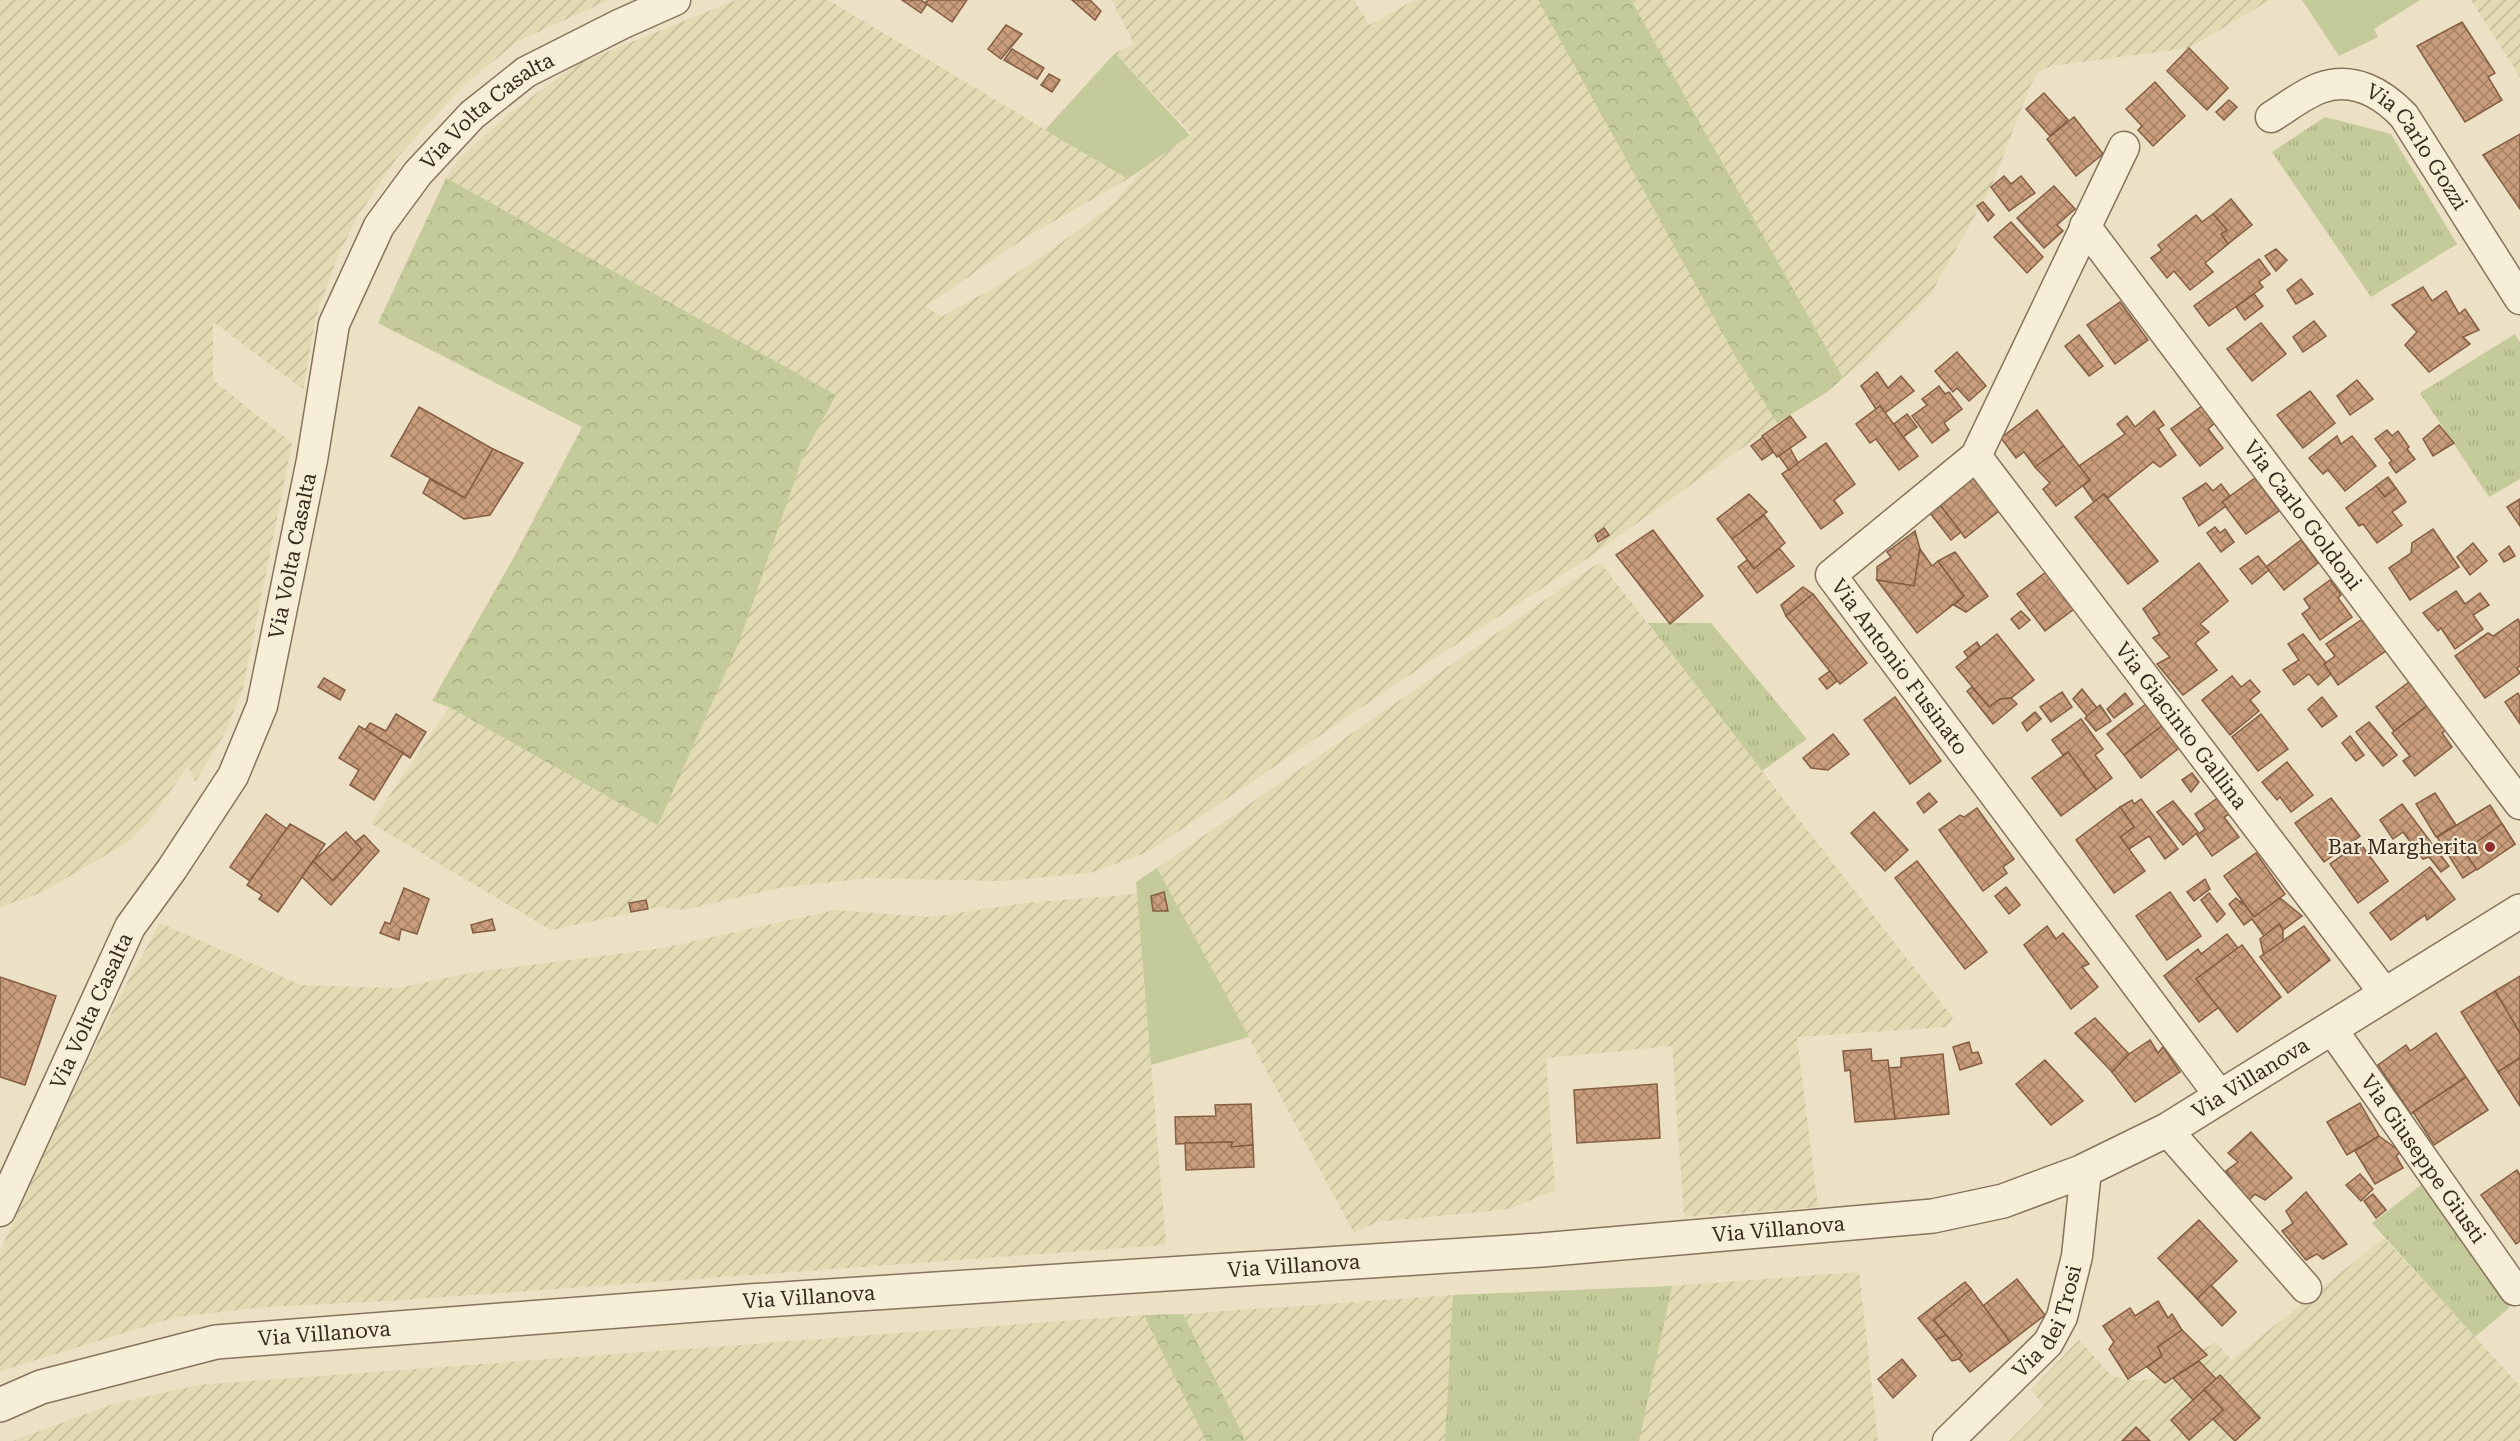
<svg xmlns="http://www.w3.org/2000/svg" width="2520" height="1441" font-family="'Roboto Serif',serif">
<defs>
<pattern id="farmland-furrows" width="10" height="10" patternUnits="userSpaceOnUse" patternTransform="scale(1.5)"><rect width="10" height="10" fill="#e2dab2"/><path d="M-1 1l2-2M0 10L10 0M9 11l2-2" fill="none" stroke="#c2bb99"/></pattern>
<pattern id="grass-tufts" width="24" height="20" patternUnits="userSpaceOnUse" patternTransform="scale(1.5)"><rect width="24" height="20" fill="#c4ca99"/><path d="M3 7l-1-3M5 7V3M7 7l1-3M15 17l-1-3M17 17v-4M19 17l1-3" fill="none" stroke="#a9ae83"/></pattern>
<pattern id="forest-crowns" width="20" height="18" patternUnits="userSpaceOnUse" patternTransform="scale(1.5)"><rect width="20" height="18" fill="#c4ca99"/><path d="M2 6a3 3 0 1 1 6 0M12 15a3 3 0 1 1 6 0" fill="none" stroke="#a9ae83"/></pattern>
<pattern id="building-cross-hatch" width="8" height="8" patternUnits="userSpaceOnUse" patternTransform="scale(1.5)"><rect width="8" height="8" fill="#c99d7c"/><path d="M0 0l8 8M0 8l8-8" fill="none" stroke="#a48065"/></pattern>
</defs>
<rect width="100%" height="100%" fill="#ece1c5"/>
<g fill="url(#farmland-furrows)">
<polygon points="0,0 609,0 518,41 464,85 396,159 358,216 336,260 315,320 303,389 213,322 213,380 292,443 243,688 225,733 195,782 188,766 152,817 131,840 41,893 0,907"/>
<polygon points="736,0 828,0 1128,179 1028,236 926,306 941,317 997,286 1046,254 1112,205 1146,166 1192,134 1115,53 1134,44 1112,0 1354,0 1369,25 1414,0 1538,0 1735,356 1777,423 1594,554 1405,678 1148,852 1090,873 1001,881 867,878 779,888 684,910 658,907 551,930 371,823 449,707 658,825 740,640 803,456 836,395 446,178 459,159 506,116 577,64"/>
<polygon points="1631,0 2270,0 2189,48 2051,66 2040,71 2031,84 1991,187 1930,295 1863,362 1843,378"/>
<polygon points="2471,0 2520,0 2520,77"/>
<polygon points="1600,562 1953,1018 1946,1027 1797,1037 1818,1207 1684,1217 1672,1046 1546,1058 1555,1190 1509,1209 1377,1222 1354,1233 1157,868"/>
<polygon points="1137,894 1166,1245 404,1300 266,1307 176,1317 0,1371 0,1251 63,1113 122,992 160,923 301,985 398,988 470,973 663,948 835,910 931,917 1025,903"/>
<polygon points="2384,1238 2520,1386 2520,1441 2009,1441 2044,1406 2031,1390 2079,1340 2112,1376 2139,1381 2165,1376 2215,1342 2232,1360"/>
<polygon points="1859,1272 1878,1441 1639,1441 1672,1286"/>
<polygon points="1453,1295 1445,1441 1246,1441 1183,1314"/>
<polygon points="1144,1315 1206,1441 13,1441 113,1404 199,1385"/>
</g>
<g fill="url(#grass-tufts)">
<polygon points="2325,117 2391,134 2457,244 2371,297 2272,152"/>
<polygon points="2515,334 2520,342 2520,479 2489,497 2420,393"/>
<polygon points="1648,623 1711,623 1807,739 1762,771"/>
<polygon points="2421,1185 2510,1307 2475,1337 2372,1223"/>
<polygon points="1672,1286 1639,1441 1445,1441 1453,1295"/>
</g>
<g fill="url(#forest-crowns)">
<polygon points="1538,0 1631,0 1843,378 1827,392 1777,423 1735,356"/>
<polygon points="446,178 836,395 803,456 740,640 658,825 449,707 432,701 514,557 582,427 378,323"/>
<polygon points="1183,1314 1246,1441 1206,1441 1144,1315"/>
</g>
<g fill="#c4ca99">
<polygon points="2302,0 2420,0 2374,29 2378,37 2339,56"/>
<polygon points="1115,53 1190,135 1128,179 1045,130"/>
<polygon points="1157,868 1249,1037 1151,1065 1136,882"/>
</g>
<g fill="url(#building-cross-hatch)" stroke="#845d43" stroke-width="1.5">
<polygon points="902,0 921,0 927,4 921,13"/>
<polygon points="928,0 967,0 952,22 925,3"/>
<polygon points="1072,0 1090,0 1101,11 1095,20"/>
<polygon points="2462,22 2495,73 2488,77 2502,100 2465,122 2417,46"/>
<polygon points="1006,25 1022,34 1001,59 988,49"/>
<polygon points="2189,48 2228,88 2207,110 2167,71"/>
<polygon points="1012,49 1044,68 1037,79 1004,60"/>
<polygon points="1049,74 1060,80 1052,92 1041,85"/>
<polygon points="2155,82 2185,116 2153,146 2138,130 2142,126 2126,109"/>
<polygon points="2044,93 2068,120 2050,136 2026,109"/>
<polygon points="2229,100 2237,107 2224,120 2216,112"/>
<polygon points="2074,117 2103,154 2076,176 2047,139"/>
<polygon points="2520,134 2520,209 2483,155"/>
<polygon points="2004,176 2011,184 2021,176 2035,193 2009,211 1991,187"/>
<polygon points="2054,186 2075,209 2057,225 2063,231 2044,248 2017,218"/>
<polygon points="2231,199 2252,225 2228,244 2221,234 2227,230 2213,214"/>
<polygon points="1983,202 1994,215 1988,221 1977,206"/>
<polygon points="2213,214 2227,230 2221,234 2228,244 2205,263 2213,272 2190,290 2174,271 2167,278 2151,258 2162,250 2158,245 2196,215 2202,222"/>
<polygon points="2011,222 2043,257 2027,273 1994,237"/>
<polygon points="2276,249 2287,260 2276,271 2265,256"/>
<polygon points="2259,259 2270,274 2259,282 2263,287 2209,326 2194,306"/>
<polygon points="2301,279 2313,294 2296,304 2287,290"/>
<polygon points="2423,287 2432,301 2446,291 2459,314 2465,309 2479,330 2463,337 2470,344 2429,372 2405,345 2417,332 2392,305"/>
<polygon points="2254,294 2263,306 2245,320 2236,307"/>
<polygon points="2120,302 2148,340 2115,364 2087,325"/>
<polygon points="2314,321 2326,336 2303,352 2293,337"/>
<polygon points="2261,323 2286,354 2252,381 2227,349"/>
<polygon points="2079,335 2103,366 2089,376 2065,346"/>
<polygon points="1957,352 1986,386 1969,401 1957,388 1953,392 1935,371"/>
<polygon points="1877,372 1888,388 1901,376 1914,391 1885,413 1880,406 1876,409 1861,386"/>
<polygon points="2357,380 2373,399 2350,415 2337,396"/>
<polygon points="1939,386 1945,394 1949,392 1962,409 1944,423 1949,430 1932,443 1912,416 1927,405 1922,399"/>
<polygon points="2310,391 2335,423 2303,448 2277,415"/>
<polygon points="1880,406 1918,456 1899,470 1876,439 1870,443 1856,424"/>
<polygon points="2202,406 2215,423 2208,429 2223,448 2200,466 2171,429"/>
<polygon points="419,407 493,449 465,498 391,456"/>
<polygon points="2037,410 2064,446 2035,467 2024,452 2016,458 2001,438"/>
<polygon points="2154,411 2164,425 2158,429 2176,455 2160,467 2153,462 2108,498 2104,494 2094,502 2083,486 2090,480 2079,466 2125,434 2117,424 2127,416 2135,427"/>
<polygon points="1907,414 1917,427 1903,437 1894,424"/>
<polygon points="1790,416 1806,437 1777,457 1762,436"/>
<polygon points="2439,425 2454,443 2433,456 2423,439"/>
<polygon points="2387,430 2392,436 2398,431 2409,447 2407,449 2415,459 2396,473 2389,463 2392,461 2375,439"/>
<polygon points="2337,436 2341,444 2352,436 2376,466 2345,491 2328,470 2323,474 2309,458"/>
<polygon points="1763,437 1773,452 1762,460 1751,446"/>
<polygon points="1826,443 1855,484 1834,500 1843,513 1821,529 1782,474"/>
<polygon points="2064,446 2090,480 2056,506 2043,489 2050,483 2035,467"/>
<polygon points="1790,448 1798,463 1789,470 1779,456"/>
<polygon points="493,449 523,463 490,515 464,519 423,493 430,479 465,498"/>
<polygon points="1977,472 2004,507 1965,538 1938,502"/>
<polygon points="2388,477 2396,488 2385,497 2376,486"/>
<polygon points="2255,478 2279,511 2246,534 2222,502"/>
<polygon points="2206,483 2213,491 2221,484 2230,496 2222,502 2226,506 2199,526 2183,498"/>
<polygon points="2376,486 2385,497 2396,488 2406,502 2392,512 2402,525 2377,543 2363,524 2359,526 2346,508"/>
<polygon points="1749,494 1767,512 1732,539 1717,519"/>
<polygon points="2104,494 2158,561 2128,584 2075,517"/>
<polygon points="2520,499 2520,526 2507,507"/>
<polygon points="1940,505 1961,532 1951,540 1930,513"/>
<polygon points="1764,515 1785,543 1754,569 1732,539"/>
<polygon points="2215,527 2220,533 2225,529 2234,542 2221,552 2207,533"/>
<polygon points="1604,528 1609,535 1598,542 1595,535"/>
<polygon points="2433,529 2459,567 2410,600 2389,568 2411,553 2412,543"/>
<polygon points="1653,530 1703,596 1670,624 1616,555"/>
<polygon points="1915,531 1920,549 1914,586 1877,580 1877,567 1891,557 1887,552"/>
<polygon points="2301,540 2318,563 2284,590 2266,567"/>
<polygon points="2473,543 2487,561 2470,575 2457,557"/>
<polygon points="2509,546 2515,556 2504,562 2499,554"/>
<polygon points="1779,548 1794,566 1757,593 1738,567 1747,560 1754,569"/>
<polygon points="1920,549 1932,566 1938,561 1964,596 1917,633 1877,580 1914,586"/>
<polygon points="1955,552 1988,596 1966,612 1954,605 1964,596 1938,561"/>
<polygon points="2258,556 2269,570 2252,584 2240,569"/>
<polygon points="2199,563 2228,601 2200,624 2209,632 2195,643 2217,670 2183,695 2157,664 2170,657 2153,638 2160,634 2143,609"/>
<polygon points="2046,572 2074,609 2045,631 2017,594"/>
<polygon points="2330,580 2341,595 2338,598 2352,617 2320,640 2302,614 2310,608 2304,599"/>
<polygon points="1803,587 1813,594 1786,616 1781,605"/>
<polygon points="2456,591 2465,604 2480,593 2489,605 2473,615 2483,629 2455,649 2441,628 2438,631 2423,613"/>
<polygon points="1813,594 1867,663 1840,684 1786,616"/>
<polygon points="2021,611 2030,620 2019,629 2011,619"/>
<polygon points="2364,618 2387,650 2338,685 2324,664 2335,656 2326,644"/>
<polygon points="2518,619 2520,622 2520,666 2517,668 2520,673 2485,698 2455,656 2488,633 2493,636"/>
<polygon points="1997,634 2034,680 2011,698 2000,699 1989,707 1956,667"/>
<polygon points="2303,634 2326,663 2324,664 2331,674 2318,685 2309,674 2294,685 2283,670 2299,660 2288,644"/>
<polygon points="1977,642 1980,647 1968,657 1964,652"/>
<polygon points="1830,671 1837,681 1827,689 1819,679"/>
<polygon points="2232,676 2241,687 2250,680 2260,692 2250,700 2259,711 2230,735 2202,700"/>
<polygon points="324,678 345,690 340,700 318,687"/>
<polygon points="2409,682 2427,706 2394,731 2376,707"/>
<polygon points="1972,687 1989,707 2000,699 2011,698 2017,704 1993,724 1967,691"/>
<polygon points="2082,689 2097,708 2087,716 2073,699"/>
<polygon points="2062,692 2072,707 2051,722 2040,707"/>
<polygon points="2125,693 2133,704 2114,718 2107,709"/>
<polygon points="2518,693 2520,697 2520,724 2505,702"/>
<polygon points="1895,697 1941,761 1910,784 1864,720"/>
<polygon points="2322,697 2337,716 2322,727 2308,709"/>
<polygon points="2146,704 2162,726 2124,755 2107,734"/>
<polygon points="2100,705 2111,721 2096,731 2085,718"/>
<polygon points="2427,706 2446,730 2442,733 2452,747 2415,776 2403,761 2410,756 2392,733"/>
<polygon points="2035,712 2041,719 2027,731 2022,723"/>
<polygon points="396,714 426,732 410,758 365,730 370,723 386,731"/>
<polygon points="2261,714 2288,749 2258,771 2232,737"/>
<polygon points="2081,719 2103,749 2095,755 2112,778 2096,790 2068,752 2063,755 2052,740"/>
<polygon points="2369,722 2397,755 2383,766 2356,732"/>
<polygon points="359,726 403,753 374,800 350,785 359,770 339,758"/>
<polygon points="2162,726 2179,748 2141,778 2124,755"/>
<polygon points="1833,734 1849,754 1828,770 1811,768 1803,758"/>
<polygon points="2350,736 2364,755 2356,761 2342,743"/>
<polygon points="2068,752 2096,790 2061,816 2032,778"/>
<polygon points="2287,762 2313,795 2291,812 2280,797 2277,800 2262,782"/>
<polygon points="2192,773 2199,782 2191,792 2182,780"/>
<polygon points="1929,793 1937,802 1924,813 1917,803"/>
<polygon points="2435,793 2456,825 2436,837 2416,804"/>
<polygon points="2219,797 2231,813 2224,817 2239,837 2212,856 2197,835 2205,829 2195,814"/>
<polygon points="2331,798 2360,836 2324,862 2295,823"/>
<polygon points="2141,799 2178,849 2165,859 2149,836 2129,849 2120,837 2134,827 2120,807 2132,800 2134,804"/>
<polygon points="2173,801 2198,832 2183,845 2157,812"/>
<polygon points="2402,804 2449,866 2441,872 2429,857 2423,859 2403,832 2393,839 2380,820"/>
<polygon points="2490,805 2515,844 2463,878 2437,837"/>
<polygon points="2120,807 2134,827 2120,837 2145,871 2114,893 2076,840"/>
<polygon points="1977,808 2014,859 2003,867 2007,873 1983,891 1939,830 1960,815 1964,817"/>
<polygon points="1874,812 1908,850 1885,871 1851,833"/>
<polygon points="266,814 287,829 250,881 230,867"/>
<polygon points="290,824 325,844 278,912 259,899 262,895 247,885"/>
<polygon points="2502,824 2515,844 2477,870 2464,851"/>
<polygon points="346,832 362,849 333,881 313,861"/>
<polygon points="364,835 379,851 331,905 302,877 313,861 333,881 362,849 355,842"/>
<polygon points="2360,843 2388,881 2358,903 2330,864"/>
<polygon points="2256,853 2285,894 2254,917 2224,876"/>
<polygon points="1917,861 1987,952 1965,969 1895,878"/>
<polygon points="2430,867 2455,899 2427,920 2425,915 2391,940 2370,913"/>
<polygon points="2205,879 2210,889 2194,901 2187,892"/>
<polygon points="2006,887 2020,905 2009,914 1995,896"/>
<polygon points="404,888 429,899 417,934 401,929 399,940 380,933 385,922 390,924"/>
<polygon points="1164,892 1168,911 1153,911 1151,896"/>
<polygon points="2170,892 2201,936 2167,960 2136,916"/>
<polygon points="2209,893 2225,914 2217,922 2201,900"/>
<polygon points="2236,898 2242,904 2241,900 2254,917 2280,898 2302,916 2283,930 2279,924 2264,936 2252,919 2244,925 2229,904"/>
<polygon points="646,900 648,909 631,912 629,903"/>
<polygon points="492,919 495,930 473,933 471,925"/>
<polygon points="2279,924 2283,930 2283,942 2264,956 2260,939"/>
<polygon points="2047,926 2056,939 2063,933 2089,964 2082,967 2098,987 2071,1009 2024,945"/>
<polygon points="2304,926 2330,960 2288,993 2260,957"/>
<polygon points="2227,934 2238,948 2196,979 2219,1007 2199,1022 2164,976 2198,949 2201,954"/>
<polygon points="2242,945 2281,997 2237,1032 2196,979"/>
<polygon points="2520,976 2520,1033 2495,991"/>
<polygon points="0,977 56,996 25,1085 0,1077"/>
<polygon points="2495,991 2520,1033 2520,1058 2498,1072 2461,1012"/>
<polygon points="2095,1018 2129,1054 2112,1072 2075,1033"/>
<polygon points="2436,1033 2466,1077 2411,1114 2378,1065 2406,1045 2410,1051"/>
<polygon points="2150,1040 2158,1053 2163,1047 2180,1072 2135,1102 2112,1072 2129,1054"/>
<polygon points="1969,1042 1972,1053 1978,1052 1982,1063 1960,1070 1953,1047"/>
<polygon points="1871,1049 1872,1061 1888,1060 1895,1119 1855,1122 1850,1070 1845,1071 1843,1051"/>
<polygon points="1943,1054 1949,1114 1895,1119 1889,1068 1901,1067 1901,1058"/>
<polygon points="2520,1058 2520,1106 2498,1072"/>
<polygon points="2045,1060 2083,1101 2051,1125 2016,1084"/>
<polygon points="2466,1077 2488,1110 2434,1145 2413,1112"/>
<polygon points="1657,1084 1660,1138 1577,1143 1574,1090"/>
<polygon points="2360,1103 2379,1136 2347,1155 2327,1122"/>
<polygon points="1251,1104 1253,1145 1231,1147 1232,1142 1176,1144 1175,1117 1216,1116 1215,1105"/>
<polygon points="2251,1132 2292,1178 2265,1200 2255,1194 2248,1201 2226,1171 2238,1162 2228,1153"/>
<polygon points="2379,1136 2401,1152 2396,1156 2403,1168 2375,1184 2355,1151"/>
<polygon points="1232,1142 1231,1147 1253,1145 1254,1167 1186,1170 1185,1143"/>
<polygon points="2517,1170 2520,1175 2520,1241 2516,1244 2481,1195"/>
<polygon points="2360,1174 2373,1189 2361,1201 2346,1185"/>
<polygon points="2306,1192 2347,1244 2323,1259 2317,1254 2306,1260 2282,1231 2293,1223 2286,1211"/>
<polygon points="2373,1194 2386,1210 2376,1218 2364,1201"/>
<polygon points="2199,1220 2237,1261 2197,1299 2158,1258"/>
<polygon points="2017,1279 2045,1315 2010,1342 1983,1306"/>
<polygon points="1965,1282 1971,1289 1934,1320 1946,1335 1936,1340 1918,1318"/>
<polygon points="2211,1285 2236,1312 2222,1326 2197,1299"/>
<polygon points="1971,1289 2010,1342 1970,1372 1959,1359 1962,1355 1934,1320"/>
<polygon points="2158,1301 2168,1318 2172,1314 2182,1330 2158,1347 2162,1356 2128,1379 2109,1349 2114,1342 2103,1326 2130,1308 2135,1316"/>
<polygon points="2182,1330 2207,1355 2165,1383 2147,1367 2162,1356 2158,1347"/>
<polygon points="1946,1335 1962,1355 1959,1359 1952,1361 1936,1340"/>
<polygon points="1902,1359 1916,1376 1893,1398 1878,1379"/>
<polygon points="2199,1361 2216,1379 2193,1400 2173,1378"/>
<polygon points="2220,1375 2260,1418 2235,1441 2213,1419 2223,1410 2204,1390"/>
<polygon points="2204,1390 2223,1410 2189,1440 2171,1420"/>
<polygon points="2136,1427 2150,1441 2122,1441"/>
</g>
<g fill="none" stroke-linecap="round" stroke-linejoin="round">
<g stroke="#86735c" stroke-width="33">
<g id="minor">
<path id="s1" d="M2271,117C2286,108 2303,94 2320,88C2353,76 2382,93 2404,116L2520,299"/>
<path id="s2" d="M2124,147L1976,456L1831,575L2220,1096"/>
<path id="s3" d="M2085,226L2520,804"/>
<path id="s4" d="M1976,456L2386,995"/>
<path id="s5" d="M2331,1028L2515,1290"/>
<polyline points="2167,1130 2306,1288"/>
<path id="s6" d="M0,1211L130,927L172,869L233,776L262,706L312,460L334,324L379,226L418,173L472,115L526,72L621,24L675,0"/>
<path id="s7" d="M1948,1441L2048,1343L2062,1317L2077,1256L2086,1170"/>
</g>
</g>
<g stroke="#86735c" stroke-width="36">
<g id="tertiary">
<path id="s8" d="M0,1405L41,1387L216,1342L749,1301L1541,1250L1933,1216L2003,1201L2081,1172L2167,1130L2520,911"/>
</g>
</g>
<use href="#minor" stroke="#f7eed8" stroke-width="30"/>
<use href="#tertiary" stroke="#f7eed8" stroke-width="33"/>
</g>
<circle fill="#932e2e" stroke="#f4ebd4" stroke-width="2" cx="2490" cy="847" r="6"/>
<g text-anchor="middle" stroke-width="4.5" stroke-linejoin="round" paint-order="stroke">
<g font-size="21" fill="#372b1f" stroke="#f4ebd4">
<text dy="7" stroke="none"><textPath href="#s6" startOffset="1227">Via Volta Casalta</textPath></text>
<text dy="7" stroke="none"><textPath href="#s1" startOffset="183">Via Carlo Gozzi</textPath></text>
<text dy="7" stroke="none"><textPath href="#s3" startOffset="362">Via Carlo Goldoni</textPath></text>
<text dy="7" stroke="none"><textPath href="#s6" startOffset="724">Via Volta Casalta</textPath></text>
<text dy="7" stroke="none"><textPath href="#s2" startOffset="645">Via Antonio Fusinato</textPath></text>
<text dy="7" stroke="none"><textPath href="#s4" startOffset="339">Via Giacinto Gallina</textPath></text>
<text dy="7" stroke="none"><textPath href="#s6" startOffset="220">Via Volta Casalta</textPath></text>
<text dy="7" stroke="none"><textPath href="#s8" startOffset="2296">Via Villanova</textPath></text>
<text dy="7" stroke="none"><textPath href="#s5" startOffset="160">Via Giuseppe Giusti</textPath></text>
<text dy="7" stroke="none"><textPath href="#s8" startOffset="1792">Via Villanova</textPath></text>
<text dy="7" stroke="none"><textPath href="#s8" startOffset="1306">Via Villanova</textPath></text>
<text dy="7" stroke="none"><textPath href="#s8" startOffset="820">Via Villanova</textPath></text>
<text dy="7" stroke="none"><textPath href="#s7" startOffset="159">Via dei Trosi</textPath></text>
<text dy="7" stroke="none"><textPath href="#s8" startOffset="334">Via Villanova</textPath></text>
</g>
<g font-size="21" fill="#372b1f" stroke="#f4ebd4" text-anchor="end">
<text x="2478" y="854">Bar Margherita</text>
</g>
</g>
</svg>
